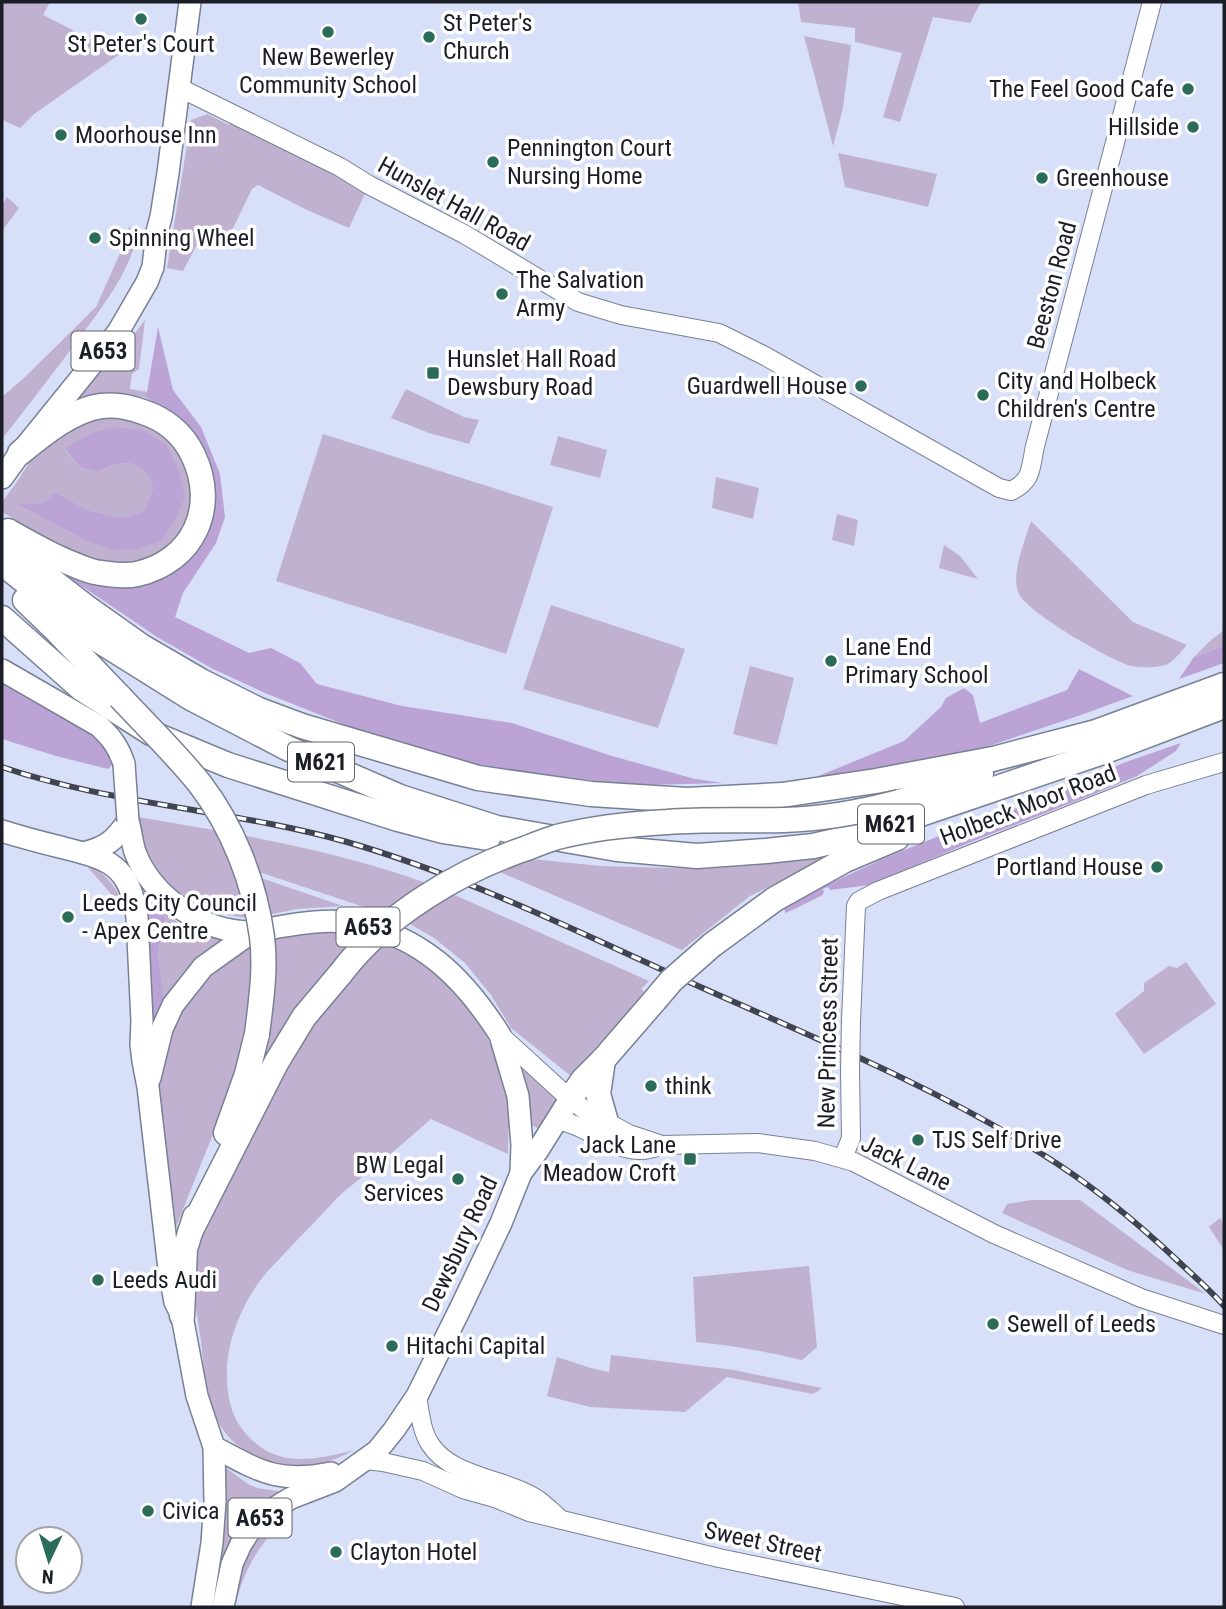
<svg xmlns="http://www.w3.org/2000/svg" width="1226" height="1609" font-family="'Roboto Condensed',sans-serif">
<rect width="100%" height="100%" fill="#d7e0f8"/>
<g fill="#c0b1d0" fill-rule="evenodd">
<polygon points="2,2 50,2 43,15 120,54 34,114 20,128 5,121 2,117"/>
<polygon points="798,2 981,2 970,23 933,17 900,122 883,117 902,53 855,42 855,28 801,22"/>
<polygon points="804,36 851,45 843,108 833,146"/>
<polygon points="207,114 229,125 237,116 369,185 349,228 307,210 258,185 252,189 223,249 200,239 183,271 167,268 191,120"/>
<polygon points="838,153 937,174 928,207 845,187"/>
<polygon points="7,197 19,208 2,231 2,205"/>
<path d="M129,226C132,233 135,239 134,246C126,277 97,314 78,340C53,373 28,406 2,439V397L26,376L96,307L125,242Z"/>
<polygon points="145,320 139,369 132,374 130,389 148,392 146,398 130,395 105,396 61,415 130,332 135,333"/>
<polygon points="406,389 464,417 479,420 469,444 429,433 391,418"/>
<path d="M94,416L154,418L194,470L190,520L175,541L155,556L131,564L105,563L81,554L31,529L2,512V502L19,479L34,454ZM91,433L185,497L86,541L19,505L42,503L55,492L88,510L122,518L144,511L153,488C151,483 149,476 145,472C131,457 112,464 97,472L80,467L65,450Z"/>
<polygon points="323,434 553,507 506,654 276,581"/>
<polygon points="558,436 607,450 600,478 550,465"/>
<polygon points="716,477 759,488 753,519 712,508"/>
<polygon points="837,514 858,520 854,546 832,540"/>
<path d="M1031,521L1133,622L1187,645C1182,650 1175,660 1168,664C1159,668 1141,668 1131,666C1110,660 1028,613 1019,594C1010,575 1025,541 1031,521Z"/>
<polygon points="944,545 960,556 978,579 939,568"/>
<polygon points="551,605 685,649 658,728 523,689"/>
<polygon points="1224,630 1224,646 1194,657 1210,641"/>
<polygon points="750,666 794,678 777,745 733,734"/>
<path d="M138,817L220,831L249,918C207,915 171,896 151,858C148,852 143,845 141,838C138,832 139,824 138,817Z"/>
<path d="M242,835C303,847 367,861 426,883L385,914L256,871Z"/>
<polygon points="830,857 750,896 682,950 495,870 522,858 601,866 705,869 760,865"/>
<path d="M85,864C105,871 118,888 124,909Z"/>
<polygon points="258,877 343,906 297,909 268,915"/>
<polygon points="448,892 649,981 641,989 646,993 597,1046 572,1077 511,1028 491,995 465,963 434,938 405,921"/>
<path d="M166,914C183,927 201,934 222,938V940L186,969L164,998L158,954Z"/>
<polygon points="316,931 341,931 359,935 338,956 322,977 254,1085 272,938"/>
<path d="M383,940C443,967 496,1028 507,1094C510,1114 508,1135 508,1154L431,1119C411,1137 390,1154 370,1171C359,1180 347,1188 337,1198C325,1211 313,1224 300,1237C289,1249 278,1260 267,1272C243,1300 225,1342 227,1380C228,1398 231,1414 242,1429C273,1469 311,1461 354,1450C343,1456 332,1461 319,1464C276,1472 228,1454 213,1410C206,1388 203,1364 201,1341C198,1323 195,1305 194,1287C194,1271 197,1255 199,1239L304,1033Z"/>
<polygon points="253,943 253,962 245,1041 225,1104 176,1227 169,1226 158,1098 159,1067 168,1035 185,1002 209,975"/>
<polygon points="1186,962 1216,1004 1144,1054 1115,1014 1144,991 1144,983 1169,966 1177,968"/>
<polygon points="528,1068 558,1098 539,1129 532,1125 528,1088 523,1071"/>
<polygon points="1031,1200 1080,1200 1206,1294 1127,1270 1002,1213 1007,1204"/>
<polygon points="1220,1218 1224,1224 1224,1250 1209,1227"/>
<path d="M809,1266L817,1347L802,1360C767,1352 732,1345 696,1342L693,1277Z"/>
<polygon points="611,1355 734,1370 822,1388 813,1394 727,1377 685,1412 590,1407 547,1396 557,1357 591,1368 609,1372"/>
<polygon points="226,1468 248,1484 257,1488 284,1492 269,1505 216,1607 208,1607 224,1469"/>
<path d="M287,1513V1516C259,1545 244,1568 235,1607H231L242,1563L262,1528Z"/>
</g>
<g fill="#bca3d5">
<polygon points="158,327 173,390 201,427 220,474 225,517 216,543 183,593 175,617 249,653 271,648 300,663 317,684 402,706 512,723 612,756 695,779 723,783 648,785 536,776 489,768 432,753 358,730 265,693 213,669 157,637 70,578 72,575 146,579 209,516 172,413 146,398"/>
<path d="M113,427L145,431L166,444L179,472L185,497L175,520L161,541L137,549L115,550L86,541L17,504L42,503L55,492L88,510L122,518L144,511L153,488C151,483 149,476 145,472C131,457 112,464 97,472L80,467L65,449L91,433Z"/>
<polygon points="1224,646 1224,663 1179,679 1194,657"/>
<polygon points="1079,669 1133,696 1078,716 974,751 875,770 811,779 904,741 941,707 946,698 964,688 973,695 980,723 1067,690"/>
<polygon points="2,680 88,730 101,743 110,756 112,765 108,769 56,756 2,739"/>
<polygon points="1181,743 1176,751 1137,776 1092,795 971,842 870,885 830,890 828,887 823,889 824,893 821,896 786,913 783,908 820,888 885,858 939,836 1053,795 1123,763"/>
<polygon points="141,889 151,901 166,914 158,954 164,998 152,1030 138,891"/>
</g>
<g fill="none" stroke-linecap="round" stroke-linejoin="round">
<g stroke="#788095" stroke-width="20">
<g id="minor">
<path d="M178,87L340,167L369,185L464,234L578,302L621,315L719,333L765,356L999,488L1011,491C1033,480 1030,469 1035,446L1152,2"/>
<polyline points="851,1021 856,906 859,901 878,891 1146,785 1224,762"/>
<polyline points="500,1035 570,1099 586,1111 629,1134 662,1145 758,1143 815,1151 854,1162 994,1234 1141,1298 1224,1325"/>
<path d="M557,1120C591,1125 622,1162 659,1146"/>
<polyline points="843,1158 851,1138 850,1070"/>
<path d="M417,1396C420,1412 421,1430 430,1444C452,1478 505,1478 537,1499C544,1504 551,1511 558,1517"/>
<polyline points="366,1460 383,1462 423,1471 463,1489 495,1498 529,1512 562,1520 719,1558 955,1607"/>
</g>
</g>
<g stroke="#788095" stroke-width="24">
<g id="major">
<polyline points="2,478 20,453 118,332 147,282 153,267 157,232 161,217 168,173 190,2"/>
<path d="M2,670L99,726C112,738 119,748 124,764"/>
<path d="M128,821C131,831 132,843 135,852C152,897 204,933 252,932C260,931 269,929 278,927C302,923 328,919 352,923C421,935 464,978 500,1035L518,1096L522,1145L521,1173L501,1223L462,1305L417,1396L394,1430L377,1451L335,1481L291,1498L273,1509L259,1519L252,1527L241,1544L232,1564L223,1607"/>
<path d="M2,831C21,837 40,842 60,847C108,859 129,863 137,917L142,1021L141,1044L143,1061L148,1087L169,1269L175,1302L182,1316L197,1396L214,1447L215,1501L212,1543L202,1607"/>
<path d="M83,853C106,848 115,840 128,821"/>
<polyline points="150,1078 162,1029 173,1005 203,967 252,932"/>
<polyline points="521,1173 538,1150 570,1099"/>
<path d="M214,1447C259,1471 278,1484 331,1473"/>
</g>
</g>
<g stroke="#788095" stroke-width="27">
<g id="highway">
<path d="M8,531C29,543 48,554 70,563C78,566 86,570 95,572C108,574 124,577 137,574C194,561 218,507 193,455C183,434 165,419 143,412C130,407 116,404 101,406C72,410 42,435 20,453"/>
<polyline points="2,542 86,607 141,646 201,681 259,710 302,726 478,778 591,794 687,800 782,795 876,781 993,759 1092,733"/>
<polyline points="2,563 95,638 191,698 287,748 400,797 497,828 617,849 697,856 766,851 813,846 853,837 1103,752 1224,706"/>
<polyline points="25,600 54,628 120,697"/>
<polyline points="2,618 82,689 151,733 228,765 398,819 443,831 488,838"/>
<polyline points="1077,739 1224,685"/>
<polyline points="899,802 981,774"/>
<polyline points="712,945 775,899 845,860 897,838"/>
<polyline points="603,1060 598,1094 606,1122"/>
<polyline points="570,1099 583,1080 603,1060 655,1000"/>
<polyline points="226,1133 247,1074 257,1034"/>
<polyline points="190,1232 276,1063 304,1017 341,973"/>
<polyline points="182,1316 185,1249 195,1217"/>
</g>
</g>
<use href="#minor" stroke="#fff" stroke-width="18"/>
<use href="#major" stroke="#fff" stroke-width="21"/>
<use href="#highway" stroke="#fff" stroke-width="24"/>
<g stroke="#404450" stroke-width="6">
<path id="rail" d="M2,767C114,805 234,810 347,842C465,876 576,931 687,981C807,1035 930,1084 1042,1154C1092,1185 1138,1223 1180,1263C1195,1277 1211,1291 1224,1306"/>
</g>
<use href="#rail" stroke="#fff" stroke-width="3.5" stroke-dasharray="10" stroke-linecap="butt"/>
<g stroke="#788095" stroke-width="20" stroke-linecap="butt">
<polyline id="minor-bridge" points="850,1070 851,1021"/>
</g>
<g stroke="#788095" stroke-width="24" stroke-linecap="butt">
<polyline id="major-bridge" points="124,764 128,821"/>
</g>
<g stroke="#788095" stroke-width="27" stroke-linecap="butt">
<g id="highway-bridge">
<path d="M120,697C147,726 176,754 200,784C233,827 255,884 262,937C266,969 261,1002 257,1034"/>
<path d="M341,973C385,915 459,871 527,848C537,844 547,840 557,837C593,828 630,824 667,822C706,819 745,821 784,820C823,819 861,812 899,802"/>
<polyline points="655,1000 671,981 712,945"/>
</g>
</g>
<use href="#minor-bridge" stroke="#fff" stroke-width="18"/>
<use href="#major-bridge" stroke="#fff" stroke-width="21"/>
<use href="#highway-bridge" stroke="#fff" stroke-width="24"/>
</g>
<g fill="#2b6b5a" stroke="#fff" stroke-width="2.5">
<circle cx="141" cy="19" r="7"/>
<circle cx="328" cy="32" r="7"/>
<circle cx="429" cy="37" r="7"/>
<circle cx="1188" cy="89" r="7"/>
<circle cx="1193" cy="127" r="7"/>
<circle cx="61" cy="135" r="7"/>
<circle cx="493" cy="162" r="7"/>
<circle cx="1042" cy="178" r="7"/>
<circle cx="95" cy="238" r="7"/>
<circle cx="502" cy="294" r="7"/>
<rect x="426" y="366" width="14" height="14" rx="3.5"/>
<circle cx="861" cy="386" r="7"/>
<circle cx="983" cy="395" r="7"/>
<circle cx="831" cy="661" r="7"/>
<circle cx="1157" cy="867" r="7"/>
<circle cx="68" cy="917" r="7"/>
<circle cx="651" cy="1086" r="7"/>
<circle cx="918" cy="1140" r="7"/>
<rect x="683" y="1152" width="14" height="14" rx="3.5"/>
<circle cx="458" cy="1179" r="7"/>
<circle cx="98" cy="1280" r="7"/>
<circle cx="993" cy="1324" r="7"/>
<circle cx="392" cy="1346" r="7"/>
<circle cx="148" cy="1511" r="7"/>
<circle cx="336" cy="1552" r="7"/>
</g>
<g text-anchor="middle" stroke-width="7" stroke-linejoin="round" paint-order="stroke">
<g fill="#fff" stroke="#5f6268" stroke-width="2">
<rect x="71.5" y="331.5" width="63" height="39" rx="5"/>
<rect x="288" y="742.5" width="66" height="39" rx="5"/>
<rect x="858" y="804.5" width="66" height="39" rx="5"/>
<rect x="336.5" y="907.5" width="63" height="39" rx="5"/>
<rect x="228.5" y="1498.5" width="63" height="39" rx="5"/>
</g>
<g font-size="23" font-weight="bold" fill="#1b1e27">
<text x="103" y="359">A653</text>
<text x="321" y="770">M621</text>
<text x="891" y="832">M621</text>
<text x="368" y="935">A653</text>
<text x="260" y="1526">A653</text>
</g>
<g font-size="24" fill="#1b1e27" stroke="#fff" text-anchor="start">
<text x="443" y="31">St Peter's<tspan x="443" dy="28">Church</tspan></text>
<text x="141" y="52" text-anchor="middle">St Peter's Court</text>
<text x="328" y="65" text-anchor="middle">New Bewerley<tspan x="328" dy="28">Community School</tspan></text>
<text x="1174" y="97" text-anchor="end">The Feel Good Cafe</text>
<text x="1179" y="135" text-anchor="end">Hillside</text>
<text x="75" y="143">Moorhouse Inn</text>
<text x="507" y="156">Pennington Court<tspan x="507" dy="28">Nursing Home</tspan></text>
<text x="1056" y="186">Greenhouse</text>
<text x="109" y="246">Spinning Wheel</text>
<text x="516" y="288">The Salvation<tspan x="516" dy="28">Army</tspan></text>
<text x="447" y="367">Hunslet Hall Road<tspan x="447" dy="28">Dewsbury Road</tspan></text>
<text x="997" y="389">City and Holbeck<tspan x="997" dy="28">Children's Centre</tspan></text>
<text x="847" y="394" text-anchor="end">Guardwell House</text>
<text x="845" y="655">Lane End<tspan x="845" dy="28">Primary School</tspan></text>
<text x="1143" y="875" text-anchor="end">Portland House</text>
<text x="82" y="911">Leeds City Council<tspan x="82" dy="28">- Apex Centre</tspan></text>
<text x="665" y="1094">think</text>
<text x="932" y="1148">TJS Self Drive</text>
<text x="676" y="1153" text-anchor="end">Jack Lane<tspan x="676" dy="28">Meadow Croft</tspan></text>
<text x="444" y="1173" text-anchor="end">BW Legal<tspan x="444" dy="28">Services</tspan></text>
<text x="112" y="1288">Leeds Audi</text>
<text x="1007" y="1332">Sewell of Leeds</text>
<text x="406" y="1354">Hitachi Capital</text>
<text x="162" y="1519">Civica</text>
<text x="350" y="1560">Clayton Hotel</text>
</g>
<g font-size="24" fill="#1b1e27" stroke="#fff">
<text transform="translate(454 204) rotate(29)" y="8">Hunslet Hall Road</text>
<text transform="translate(1052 285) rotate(-75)" y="8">Beeston Road</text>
<text transform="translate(1028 805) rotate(-21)" y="8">Holbeck Moor Road</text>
<text transform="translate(828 1033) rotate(-89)" y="8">New Princess Street</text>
<text transform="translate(906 1163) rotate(26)" y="8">Jack Lane</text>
<text transform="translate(460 1244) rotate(-65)" y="8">Dewsbury Road</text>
<text transform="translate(763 1542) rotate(12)" y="8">Sweet Street</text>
</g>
</g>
<rect width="1226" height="1609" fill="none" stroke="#1b1e27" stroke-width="7"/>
<g transform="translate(49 1560) rotate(184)"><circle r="33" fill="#ffffff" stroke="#a4a5a9" stroke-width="2"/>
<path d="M0-5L12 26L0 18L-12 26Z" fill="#2b6b5a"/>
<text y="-10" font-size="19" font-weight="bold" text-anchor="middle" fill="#1b1e27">N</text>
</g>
</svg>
